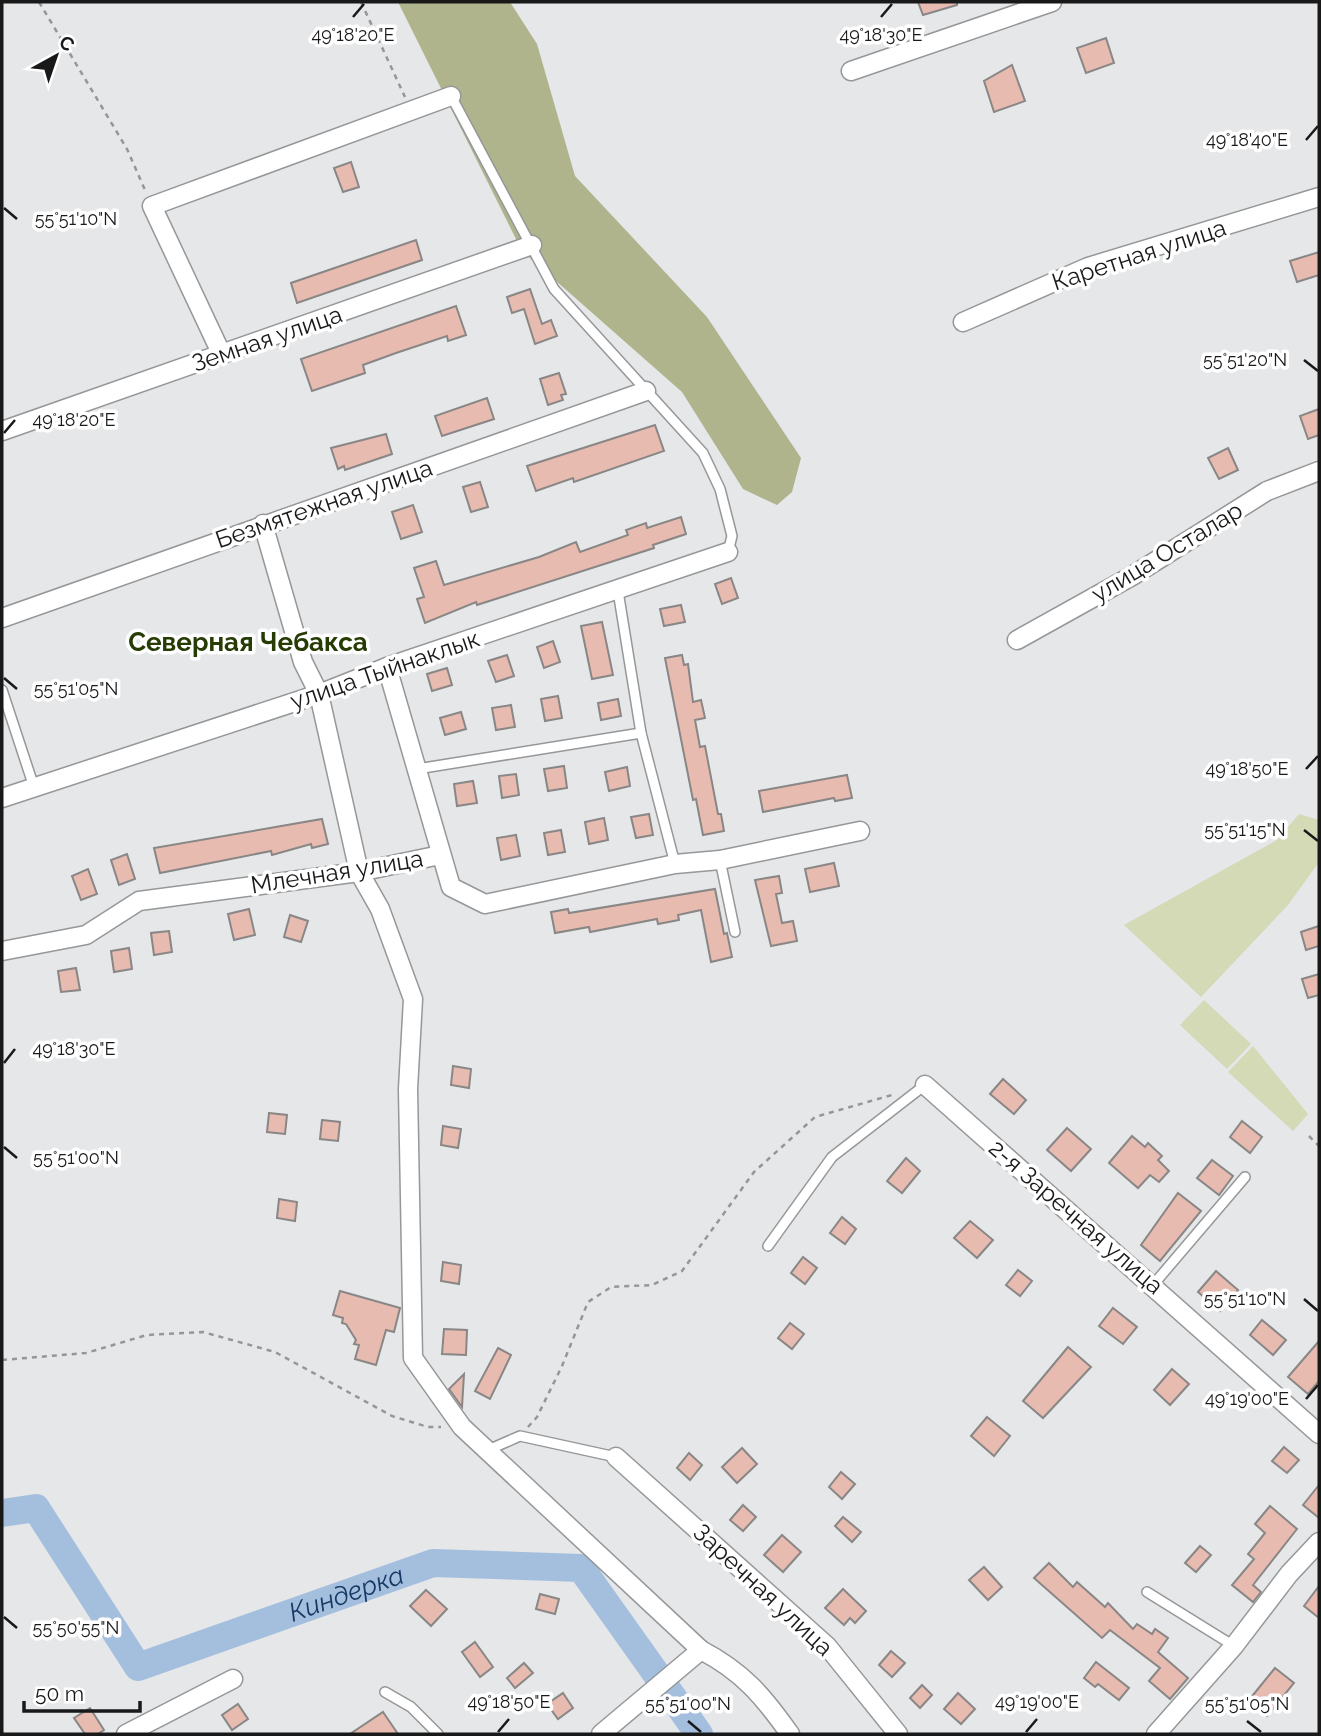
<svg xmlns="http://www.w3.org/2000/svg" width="1321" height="1736" font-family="Raleway,sans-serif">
<rect width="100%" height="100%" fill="#e5e7e9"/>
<g fill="#d4d9b6">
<polygon points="1299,814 1319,820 1319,862 1288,905 1201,997 1124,925 1277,840"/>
<polygon points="1204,1000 1251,1044 1227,1069 1180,1025"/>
<polygon points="1253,1046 1308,1114 1293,1131 1228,1072"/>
</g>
<polygon fill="#afb48d" points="398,2 510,2 537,44 575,176 707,317 801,458 792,492 777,505 743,489 682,392 522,251"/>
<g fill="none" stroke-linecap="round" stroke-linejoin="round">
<path stroke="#a4bede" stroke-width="28" id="s1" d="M2,1513L36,1508L138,1667L433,1563L581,1568L699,1734"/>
</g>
<g fill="#e8bbb1" stroke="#898686" stroke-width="2">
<polygon points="918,2 957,2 957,5 923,15"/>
<polygon points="1106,38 1114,63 1086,73 1077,48"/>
<polygon points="1012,65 1025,101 994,112 984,81"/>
<polygon points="351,162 359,187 343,192 334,168"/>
<polygon points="416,240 422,260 297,303 291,283"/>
<polygon points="1319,252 1319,275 1297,282 1290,261"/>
<polygon points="530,289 542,324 551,320 557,336 535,344 524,309 512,313 507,297"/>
<polygon points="456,306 466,335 448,341 447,336 396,353 363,365 365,373 312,391 301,359"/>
<polygon points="559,373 566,394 561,395 563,400 548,405 540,379"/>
<polygon points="487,398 494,419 442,436 435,416"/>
<polygon points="1319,409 1319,435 1308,439 1300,416"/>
<polygon points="655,425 664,451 574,482 573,478 536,491 527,466"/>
<polygon points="386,434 392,454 345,470 344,466 338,469 331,448"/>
<polygon points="1228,448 1238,470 1219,479 1208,458"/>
<polygon points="480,482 488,507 471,512 463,487"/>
<polygon points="413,505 422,532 401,539 392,512"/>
<polygon points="681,517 686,534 653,545 654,548 477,605 476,602 425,623 417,599 424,597 414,568 436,561 444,585 539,557 576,542 580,552 628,535 626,530 646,523 647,528"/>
<polygon points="731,578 738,598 722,604 715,584"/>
<polygon points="681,605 685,622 664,626 660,609"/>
<polygon points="602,622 613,675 592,679 581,626"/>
<polygon points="553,641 560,662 544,668 537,647"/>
<polygon points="507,655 514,676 496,682 488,661"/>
<polygon points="682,655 684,665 688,664 693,702 701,700 705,718 695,720 700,747 705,746 718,814 721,814 724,831 703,835 696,799 693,800 665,658"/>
<polygon points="447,668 452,685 432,691 427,674"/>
<polygon points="558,696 562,718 545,721 541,699"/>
<polygon points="618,699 621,716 601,720 598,703"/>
<polygon points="511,705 515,727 496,730 492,708"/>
<polygon points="461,712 466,729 445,735 440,718"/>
<polygon points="564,766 567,788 548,791 544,769"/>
<polygon points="627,767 630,786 609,791 605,772"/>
<polygon points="516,774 519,795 502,798 499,776"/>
<polygon points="847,775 852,798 835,801 834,798 763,812 759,791"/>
<polygon points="473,781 477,803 457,806 454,784"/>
<polygon points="649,814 653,835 636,838 631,817"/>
<polygon points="604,818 608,840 589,844 585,822"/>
<polygon points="322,819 328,844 312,848 311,844 272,855 271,851 160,873 154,848"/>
<polygon points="561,830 565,852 548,855 544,833"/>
<polygon points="516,835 520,856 501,860 497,838"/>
<polygon points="127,854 135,879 119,885 111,860"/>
<polygon points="834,863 839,886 810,892 805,869"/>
<polygon points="88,869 97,894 81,900 72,876"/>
<polygon points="779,876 782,893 776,894 782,923 793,921 797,941 771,946 755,880"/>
<polygon points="715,889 724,934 727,933 732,957 711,962 701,910 678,915 679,920 658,924 657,919 590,932 589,927 555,933 551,912 568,909 569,913"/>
<polygon points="249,909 255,935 234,940 228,914"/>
<polygon points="290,915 308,921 301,942 284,937"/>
<polygon points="1319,926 1319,946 1306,950 1301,932"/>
<polygon points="169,931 172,952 154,955 151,933"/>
<polygon points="129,948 132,969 114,972 111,951"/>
<polygon points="76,968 80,990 61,992 58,971"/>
<polygon points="1319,974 1319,995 1308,998 1302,979"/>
<polygon points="453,1066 471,1069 469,1088 451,1085"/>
<polygon points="1003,1079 1026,1100 1014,1114 990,1094"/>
<polygon points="269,1113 287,1115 285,1134 267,1132"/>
<polygon points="322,1120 340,1122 338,1141 320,1139"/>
<polygon points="1242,1121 1262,1137 1250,1153 1230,1137"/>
<polygon points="443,1126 461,1129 458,1148 441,1145"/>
<polygon points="1067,1128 1091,1149 1071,1171 1047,1150"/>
<polygon points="1132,1136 1145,1147 1148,1143 1162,1156 1158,1160 1169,1171 1159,1182 1150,1175 1138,1188 1109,1163"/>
<polygon points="906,1158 920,1171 902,1193 887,1181"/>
<polygon points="1212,1160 1233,1176 1219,1195 1197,1178"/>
<polygon points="1178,1193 1201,1211 1160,1261 1141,1245"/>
<polygon points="279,1199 297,1202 295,1221 277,1218"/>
<polygon points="842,1217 856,1229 845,1244 830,1233"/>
<polygon points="970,1221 993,1240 977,1258 954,1238"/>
<polygon points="803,1257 817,1268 805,1284 791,1273"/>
<polygon points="443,1262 461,1265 459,1284 441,1281"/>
<polygon points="1018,1270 1032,1281 1020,1296 1006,1285"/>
<polygon points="1216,1271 1238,1290 1220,1311 1198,1292"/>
<polygon points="340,1291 400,1308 394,1332 386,1330 376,1365 355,1359 359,1345 354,1344 356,1340 346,1324 342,1323 343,1318 333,1315"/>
<polygon points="1113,1308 1137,1327 1123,1344 1099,1326"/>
<polygon points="1262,1320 1286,1340 1273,1355 1250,1335"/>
<polygon points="790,1323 804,1334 792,1349 778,1338"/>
<polygon points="444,1329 467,1330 466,1355 442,1354"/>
<polygon points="1319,1341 1319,1381 1308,1394 1288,1377"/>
<polygon points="1068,1347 1091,1367 1043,1418 1023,1401"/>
<polygon points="498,1348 511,1355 490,1399 475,1391"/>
<polygon points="1172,1369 1189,1384 1170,1405 1154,1390"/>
<polygon points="464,1374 462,1407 449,1389"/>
<polygon points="987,1417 1010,1436 994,1456 971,1436"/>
<polygon points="1284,1447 1299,1460 1287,1473 1272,1461"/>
<polygon points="742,1448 757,1464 737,1483 722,1467"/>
<polygon points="689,1453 702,1465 690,1480 677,1468"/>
<polygon points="841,1472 855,1484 842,1499 829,1487"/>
<polygon points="1319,1485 1319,1518 1303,1505"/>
<polygon points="743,1505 756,1517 743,1531 730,1520"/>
<polygon points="1270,1506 1297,1529 1253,1585 1261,1592 1253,1602 1232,1585 1254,1559 1248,1554 1265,1533 1255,1524"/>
<polygon points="843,1517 861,1532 852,1542 835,1526"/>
<polygon points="782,1535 801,1552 783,1572 764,1555"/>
<polygon points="1200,1546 1211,1555 1196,1572 1185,1563"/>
<polygon points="1049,1563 1073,1587 1077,1582 1105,1607 1108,1603 1133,1629 1137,1624 1152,1634 1155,1629 1168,1638 1158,1652 1188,1678 1170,1699 1149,1681 1160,1668 1110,1630 1102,1638 1034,1578"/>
<polygon points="984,1567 1002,1587 988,1600 969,1580"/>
<polygon points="1319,1586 1319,1618 1304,1606"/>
<polygon points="843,1589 866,1611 855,1623 850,1618 844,1625 825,1608"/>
<polygon points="426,1590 447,1609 431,1626 410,1606"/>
<polygon points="540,1594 559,1599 555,1614 536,1609"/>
<polygon points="475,1642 493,1667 480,1677 462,1652"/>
<polygon points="891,1651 905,1663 892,1677 879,1665"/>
<polygon points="1096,1662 1129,1688 1119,1700 1098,1684 1095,1687 1084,1678"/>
<polygon points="524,1663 533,1673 515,1688 507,1678"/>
<polygon points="1275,1668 1294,1683 1267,1716 1249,1700"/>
<polygon points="922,1685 932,1695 920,1708 910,1698"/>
<polygon points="563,1693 573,1708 558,1719 547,1704"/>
<polygon points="958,1693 975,1709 961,1724 944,1709"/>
<polygon points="238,1704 248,1719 232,1730 222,1715"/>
<polygon points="90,1708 104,1730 98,1734 85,1734 74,1718"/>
<polygon points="383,1712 398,1734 350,1734"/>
</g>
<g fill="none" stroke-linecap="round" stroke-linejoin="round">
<g stroke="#959799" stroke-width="12">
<g id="lane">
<polyline points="451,96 554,289 703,453 720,489 732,536 728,552"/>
<polyline points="618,591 641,733 675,864"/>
<polyline points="2,690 34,787"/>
<polyline points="417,769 641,733"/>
<polyline points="720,860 735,932"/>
<polyline points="768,1246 832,1157 925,1085"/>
<polyline points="1153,1285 1245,1177"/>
<polyline points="488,1450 520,1436 616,1457"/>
<polyline points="1147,1592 1234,1646"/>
<polyline points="385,1692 411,1707 438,1734"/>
</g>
</g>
<g stroke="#959799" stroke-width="21">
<g id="street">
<polyline points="851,71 1052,2"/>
<polyline points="963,322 1088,267 1319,197"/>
<polyline points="222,355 152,206 451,96"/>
<polyline points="2,431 532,245"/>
<path d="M263,524L303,662L319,694L359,872L380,909L413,999L408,1089L413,1358L462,1427L701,1650C743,1672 763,1696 790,1734"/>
<polyline points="2,618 646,391"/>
<polyline points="1017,640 1132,576 1267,491 1319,471"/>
<polyline points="387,667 451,887 485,904 675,864 720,860 860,831"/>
<polyline points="2,798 319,694 387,667 728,552"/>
<polyline points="2,951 86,935 139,901 359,872 440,855"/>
<polyline points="925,1085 1319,1434"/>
<polyline points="616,1457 827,1646 898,1734"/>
<polyline points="126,1734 233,1679"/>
<polyline points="601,1734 701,1650"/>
<polyline points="1156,1734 1234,1646 1289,1574 1319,1542"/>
</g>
</g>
<g stroke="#959698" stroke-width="2.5" stroke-dasharray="5 5" stroke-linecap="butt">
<polyline points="39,2 127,149 145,190"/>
<polyline points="361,2 405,97"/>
<polyline points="1309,1136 1319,1146"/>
<polyline points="2,1360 86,1353 147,1335 203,1332 275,1352 392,1416 428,1427 441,1427"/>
<polyline points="528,1427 537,1417 562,1366 588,1302 611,1287 652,1285 682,1271 754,1172 815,1117 892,1095"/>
</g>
<use href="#lane" stroke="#fff" stroke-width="9"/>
<use href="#street" stroke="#fff" stroke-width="18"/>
</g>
<path fill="none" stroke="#19191a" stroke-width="2.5" d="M353,17L364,4M881,17L892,4M1306,140L1318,126M4,208L17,219M1304,360L1318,371M4,433L15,420M4,678L17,689M1306,769L1318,756M1304,830L1318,841M4,1063L15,1049M4,1147L17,1158M1304,1299L1318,1311M1306,1399L1318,1385M4,1617L17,1628M688,1721L701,1732M1247,1721L1261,1732M498,1732L509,1719M1026,1732L1037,1719"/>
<g text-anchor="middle" stroke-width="7" stroke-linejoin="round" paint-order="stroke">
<g font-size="24" fill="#19191a" stroke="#fff">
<text transform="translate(1139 255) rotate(-18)" y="8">Каретная улица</text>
<text transform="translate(267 339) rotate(-19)" y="8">Земная улица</text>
<text transform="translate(324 504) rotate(-19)" y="8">Безмятежная улица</text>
<text transform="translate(1167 552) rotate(-31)" y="8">улица Осталар</text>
<text transform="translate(385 670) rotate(-19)" y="8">улица Тыйнаклык</text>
<text transform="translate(337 872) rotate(-9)" y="8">Млечная улица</text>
<text transform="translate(1076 1217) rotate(41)" y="8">2-я Заречная улица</text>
<text transform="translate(763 1590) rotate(43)" y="8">Заречная улица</text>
</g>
<g font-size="26" font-weight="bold" fill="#273b05" stroke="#fff">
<text x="248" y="651">Северная Чебакса</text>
</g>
<g font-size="26" font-style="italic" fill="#153963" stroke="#fff">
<text dy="9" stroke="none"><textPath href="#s1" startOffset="444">Киндерка</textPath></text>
</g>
</g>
<g font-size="18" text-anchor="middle" fill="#19191a" stroke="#fff" stroke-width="7" stroke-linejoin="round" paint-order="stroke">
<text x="353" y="41">49°18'20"E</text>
<text x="881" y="41">49°18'30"E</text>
<text x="1247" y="146">49°18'40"E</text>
<text x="76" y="225">55°51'10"N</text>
<text x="1245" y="366">55°51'20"N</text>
<text x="74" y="426">49°18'20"E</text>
<text x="76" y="695">55°51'05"N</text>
<text x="1247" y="775">49°18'50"E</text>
<text x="1245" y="836">55°51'15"N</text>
<text x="74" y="1055">49°18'30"E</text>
<text x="76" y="1164">55°51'00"N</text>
<text x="1245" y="1305">55°51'10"N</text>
<text x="1247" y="1405">49°19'00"E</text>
<text x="76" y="1634">55°50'55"N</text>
<text x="509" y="1708">49°18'50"E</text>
<text x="1037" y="1708">49°19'00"E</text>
<text x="688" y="1710">55°51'00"N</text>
<text x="1247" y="1710">55°51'05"N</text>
</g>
<rect width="1321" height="1736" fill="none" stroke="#19191a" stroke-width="7"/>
<g transform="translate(56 56) rotate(40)" stroke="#ffffff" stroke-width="5" paint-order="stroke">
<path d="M0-5L12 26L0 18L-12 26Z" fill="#19191a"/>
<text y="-10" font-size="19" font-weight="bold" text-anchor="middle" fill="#19191a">С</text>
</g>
<path d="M24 1701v10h116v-10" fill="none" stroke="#19191a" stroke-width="3.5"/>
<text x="35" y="1701" font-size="21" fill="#19191a" stroke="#ffffff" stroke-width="5" paint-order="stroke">50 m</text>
</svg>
